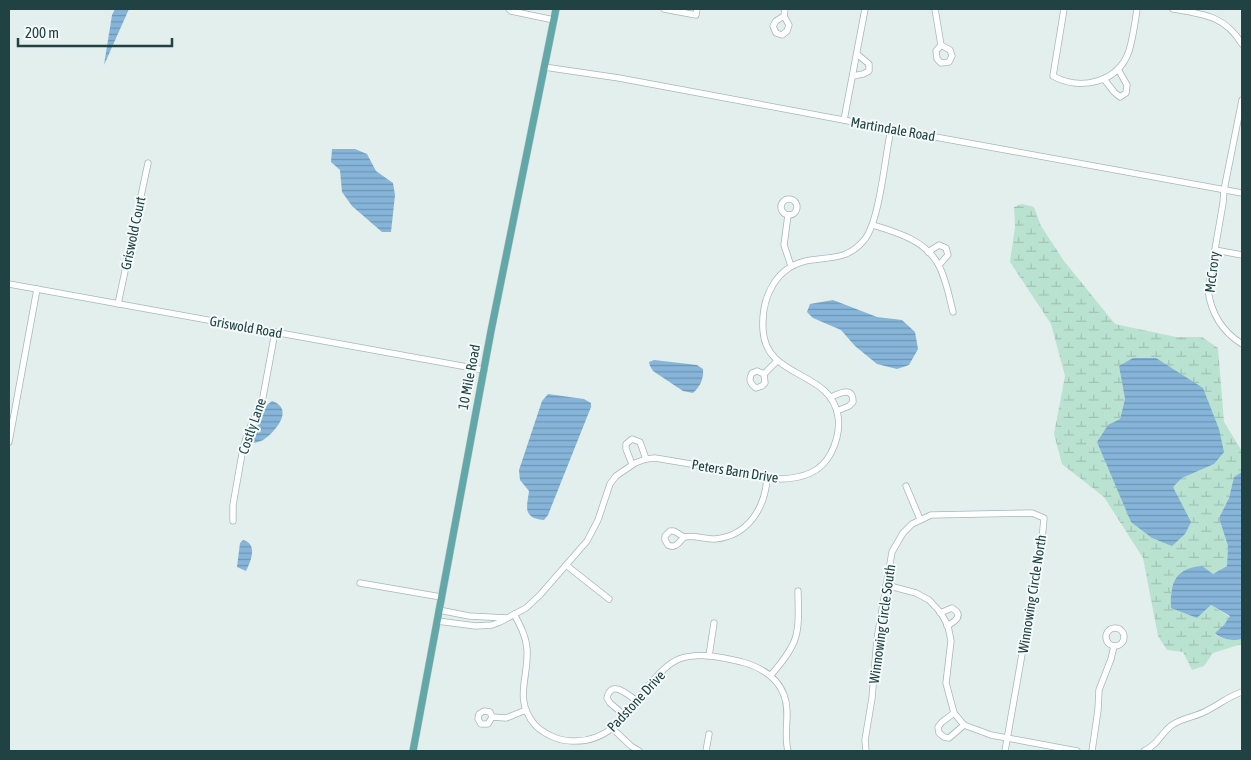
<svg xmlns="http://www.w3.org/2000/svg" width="1251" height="760" font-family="'Asap Condensed',sans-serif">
<defs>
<pattern id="wetland-marsh" width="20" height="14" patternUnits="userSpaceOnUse" patternTransform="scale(1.25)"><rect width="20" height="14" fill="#bae2d0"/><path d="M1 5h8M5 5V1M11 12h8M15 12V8" fill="none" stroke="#a0c3b4"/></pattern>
<pattern id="water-rules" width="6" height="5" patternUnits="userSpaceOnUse" patternTransform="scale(1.25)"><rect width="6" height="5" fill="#86b5d9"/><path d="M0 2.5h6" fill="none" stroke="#6d95b2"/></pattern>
</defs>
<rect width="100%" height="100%" fill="#e3efed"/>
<path fill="url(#wetland-marsh)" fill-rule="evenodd" d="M1022,204L1034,207L1041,226L1064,261L1115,324L1176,337H1202L1218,348L1224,422L1242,451V473L1234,477L1229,498L1219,518L1228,546L1227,566L1213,574L1171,590V607L1197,618L1211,605L1230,617L1224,625L1215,634C1222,640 1233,641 1242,639V644L1213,653L1204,666L1192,670L1183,652L1167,650L1158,636L1143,558L1104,497L1062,464L1054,434L1065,376L1051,324L1010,262L1015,227L1014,207ZM1119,366L1214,464L1182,478L1173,487L1190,522L1108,426L1120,419L1125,399Z"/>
<g fill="url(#water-rules)">
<polygon points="115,9 129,9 104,65 112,15"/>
<polygon points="332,149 355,149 367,154 376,171 393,183 395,195 391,232 382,232 352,206 342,192 340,170 331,162"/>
<polygon points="833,300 877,317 902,320 915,332 918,349 909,365 897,369 877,364 855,346 841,330 813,318 807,312 810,304"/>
<polygon points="1133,358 1156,358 1203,388 1219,429 1224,452 1214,464 1182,478 1173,487 1191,522 1185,534 1172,546 1152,538 1131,522 1097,442 1108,425 1120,419 1125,399 1119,366"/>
<path d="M654,360L697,365L703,369C704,378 700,387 693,393L683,391L653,371L650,366L649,362Z"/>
<path d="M548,394L584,399L591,403V407L548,515L544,520C522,518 527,507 529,491L520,480L519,470L542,401Z"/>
<path d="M272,401C295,409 275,432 263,440C259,442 255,443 251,443L250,441L267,405Z"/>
<path d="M1242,472V639C1233,641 1222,640 1215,633L1224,625L1230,616L1211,605L1197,618L1171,608C1170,583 1175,568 1202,566L1213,574L1227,566L1228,546L1219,518L1229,498L1234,477Z"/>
<path d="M243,540C258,544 251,561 246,571L237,567L240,543Z"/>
</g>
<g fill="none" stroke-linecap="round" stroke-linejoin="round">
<g stroke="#a5b8b6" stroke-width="7">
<g id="minor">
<polyline points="509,9 511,11 554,20"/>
<polyline points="664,9 696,15 697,9"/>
<polyline points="935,9 941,45 936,51 937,59 941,63 949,62 952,56 950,50 941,45"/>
<path d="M1064,9L1053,76C1080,91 1118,83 1129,51C1133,38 1135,23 1137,9"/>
<path d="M1173,9C1204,14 1225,16 1242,44"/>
<polyline points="784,16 776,21 773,26 776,33 782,35 787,31 789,25 784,16 785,9"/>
<polyline points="544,67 619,78 886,128 1242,193"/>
<polyline points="853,76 863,74 869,71 869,64 857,54"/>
<polyline points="1104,79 1114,92 1120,97 1126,93 1127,85 1118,69"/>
<path d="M1242,100L1224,190L1223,203L1208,290C1211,313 1223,332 1242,344"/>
<polyline points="844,120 865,9"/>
<circle cx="789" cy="207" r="8"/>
<polyline points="788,215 784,245 791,266"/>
<path d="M873,225C896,232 925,240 938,264C946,278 949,296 953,312"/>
<polyline points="1215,250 1242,255"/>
<polyline points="928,252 939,245 946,248 948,255 939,265"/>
<polyline points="9,284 484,370"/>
<polyline points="118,304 148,163"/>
<path d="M764,374L757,371L752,373C748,380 750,384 756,388L762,386L765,383L764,374L777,361"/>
<path d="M831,397C840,393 853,386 853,402L849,406L837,411"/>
<polyline points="9,442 37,289"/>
<polyline points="632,464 626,449 626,444 632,439 640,442 646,459"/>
<polyline points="906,486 920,519"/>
<polyline points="233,521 233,505 243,448 247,435 263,397 275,332"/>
<path d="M670,531H674L684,537C679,542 676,549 668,545L665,540V536Z"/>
<path d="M684,537C695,535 704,539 715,539C748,536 765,508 767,478"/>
<polyline points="566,565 609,599"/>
<polyline points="360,583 441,597"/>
<polyline points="886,585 916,593 929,600 941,613 948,626 951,641 946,683 954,713 964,725 991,735 1077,751"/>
<polyline points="439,610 469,616 507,618"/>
<path d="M940,613L952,608C964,615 956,621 947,626"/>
<path d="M514,614C520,625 526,636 527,649C529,678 513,699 535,725C544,734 559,741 572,741C611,743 629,711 650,684C658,675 667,664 679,659C699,652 721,657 742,662C760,667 777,676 784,695C791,714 783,732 788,751"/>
<path d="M437,621L476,626L492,625L500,622L526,608L540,595L587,541L598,520L610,484L616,476L635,463L646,459L655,458L781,479C802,478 821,473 831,453C837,441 840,429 838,416C830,369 766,380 763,330C761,297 776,265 811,260C833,257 849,259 865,239C880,219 885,156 891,129"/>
<circle cx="1115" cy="637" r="9"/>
<polyline points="709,656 714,623"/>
<path d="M771,675C800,641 799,635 798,591"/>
<polyline points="954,713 942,722 938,727 939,733 944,737 949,738 964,725"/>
<path d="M624,715L610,703L607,698C611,679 627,694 637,701"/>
<polyline points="492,717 488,724 481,724 478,719 479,714 484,711 490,712 492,717 506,718 526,710"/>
<polyline points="613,729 631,746 639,751"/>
<polyline points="706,751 709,734"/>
<polyline points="866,751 865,740 872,698 877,639 892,552 903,533 912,524 931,515 1032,513 1044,518 1042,540 1005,751"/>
<polyline points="1092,751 1098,710 1099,690 1111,659 1114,646"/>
<path d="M1144,751C1159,744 1160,734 1172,725C1183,717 1197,717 1208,710C1220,704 1229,696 1242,692"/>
</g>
</g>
<g stroke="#c1caca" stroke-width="8">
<polyline id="major" points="413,751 491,331 556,9"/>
</g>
<use href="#minor" stroke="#fff" stroke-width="5.5"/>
<use href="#major" stroke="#63a8a9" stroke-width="7"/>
</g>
<g text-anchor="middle" stroke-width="4" stroke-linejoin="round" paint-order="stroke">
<g font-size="14" fill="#204242" stroke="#f4faf9">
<text transform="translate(893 129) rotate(10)" y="5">Martindale Road</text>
<text transform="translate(133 233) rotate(-78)" y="5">Griswold Court</text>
<text transform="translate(1212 272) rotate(-83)" y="5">McCrory</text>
<text transform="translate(246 327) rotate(10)" y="5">Griswold Road</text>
<text transform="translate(469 377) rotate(-79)" y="5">10 Mile Road</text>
<text transform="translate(252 426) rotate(-71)" y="5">Costly Lane</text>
<text transform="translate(735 471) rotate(9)" y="5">Peters Barn Drive</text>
<text transform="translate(1032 594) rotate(-81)" y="5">Winnowing Circle North</text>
<text transform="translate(882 624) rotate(-82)" y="5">Winnowing Circle South</text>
<text transform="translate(636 701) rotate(-47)" y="5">Padstone Drive</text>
</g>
</g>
<rect width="1251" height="760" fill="none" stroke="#204242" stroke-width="20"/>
<path d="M18 38v8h154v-8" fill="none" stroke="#204242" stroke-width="2.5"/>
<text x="25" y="38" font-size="15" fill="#204242" stroke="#f4faf9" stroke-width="4" paint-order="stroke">200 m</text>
</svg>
